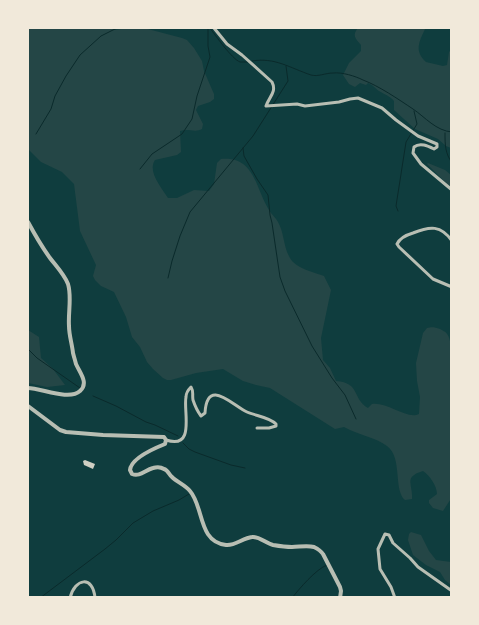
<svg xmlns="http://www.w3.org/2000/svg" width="479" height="625" font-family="'Fira Sans',sans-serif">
<rect width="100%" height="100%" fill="#0f3d3e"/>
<g fill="#244646">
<path d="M28,28H110L115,30L127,28H144L182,38L187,40L194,48L202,61L204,71L214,94V99L210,102L198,106L196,110L203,124L202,129C195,133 188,128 180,131L181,152L177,155L155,160C147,172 162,188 168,198H177L194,190L209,191L214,184L217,163L221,159C255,156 255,188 269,210C271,214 276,218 278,222C285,234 283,251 293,262C300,269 315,273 324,276L331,290L321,338L323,360L330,368L336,381C361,383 352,399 368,408L372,404C388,402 407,420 419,414L420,397L417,381L416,363L423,333L427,328C432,327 434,327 440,329C451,334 449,339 452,351V497L443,511L433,508L429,503V500L437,494C437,486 430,476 423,471C403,477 413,484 412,499L405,500C393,490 403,458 387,446C376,438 361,435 350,430L344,427L335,429L270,388L256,385L243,381L223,369L196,373L171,380H167L163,378L153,369L147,362L140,347L132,337L126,317L114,292L101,286L95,280L93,276L96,265L80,231L74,184L62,172L41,162L28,149Z"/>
<path d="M358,28H436L425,29C419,42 414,51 426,62L443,66L447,65L449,52L451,50V148L446,146L438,139L415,129L394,110V101C390,96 384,94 379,91C375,88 373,85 368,83L366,85L360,83L355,87L349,84L343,75L349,63L361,51V45C355,38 352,35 358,28Z"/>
<polygon points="428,163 445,170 451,175 451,188 427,164"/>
<polygon points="28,330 39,337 41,358 53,369 65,385 47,387 28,383"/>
<polygon points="411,532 421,535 429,551 436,560 451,562 451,585 445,580 440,572 426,565 413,555 408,540 409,534"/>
</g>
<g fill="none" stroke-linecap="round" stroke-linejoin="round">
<g stroke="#0a2a2b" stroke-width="1">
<path d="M210,28C215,35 232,59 240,62C241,62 247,62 248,62"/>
<path d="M252,61C275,57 290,68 311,75C318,77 325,73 333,73C342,72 355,76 363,80C379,86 398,99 413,109C425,117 436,131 452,132"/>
<path d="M445,133C445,145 445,153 452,163"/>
<polyline points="36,134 51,109 55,96 66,76 80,55 101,36 117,28"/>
<polyline points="243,148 244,156 257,179 268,195 270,215 272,223 277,257 280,277 285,291 312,346 332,378 345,395 356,419"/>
<polyline points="140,169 152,154 182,134 192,119 197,96 210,57 208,46 208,28"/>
<polyline points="398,211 396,206 406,142 417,124 414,111"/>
<polyline points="168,278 172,261 180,236 190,212 253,136 288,81 286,66"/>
<polyline points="28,349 37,358 80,388"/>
<polyline points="93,396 116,406 146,422 155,425 178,436"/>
<polyline points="183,443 189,449 195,452 231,465 245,468"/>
<polyline points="40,598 105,549 116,540 133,523 153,511 179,500 189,494"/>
<path d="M292,598C299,589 316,569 327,565"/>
</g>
</g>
<polygon fill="#cfcfc3" points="85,460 95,464 93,469 84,465 83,461"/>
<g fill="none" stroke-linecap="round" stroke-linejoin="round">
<g stroke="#b8beb3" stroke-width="3">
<path d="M214,28L227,44L242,55L272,82C277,92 269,97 266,106L297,104L305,106L339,102L350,99L358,98L382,108L396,120L418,136L437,144V147L434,149C428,146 420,142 414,147L413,153L421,164L452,190"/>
<path d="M452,241C441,225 430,226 413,233C406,235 400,238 397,244L399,247L433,279L452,287"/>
<path d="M166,440C196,450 183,411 186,397C186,393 188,390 191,387C194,392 192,394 193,400C195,406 198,412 201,416L205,413C207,377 232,405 247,412C256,416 269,417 276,424V426L269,428H257"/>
<path d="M70,598C75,578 93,575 95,598"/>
<polyline points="395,598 391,587 380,569 378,549 385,534 389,535 393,543 410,558 418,567 452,591"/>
</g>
<g stroke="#b8beb3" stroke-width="4">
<path d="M28,222C35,235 42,247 50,258C56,266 64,274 68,284C72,297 68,312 69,326C69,335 72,344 73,353C74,357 75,360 76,364C80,373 89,383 80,391C69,401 41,388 28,388"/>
<path d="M28,406L60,430L66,432L103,435L164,437L166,440L165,444C155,448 131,458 130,470L132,474C140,477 145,470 153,468C156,467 161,467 164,469C168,470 169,475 172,477C177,482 185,485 190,491C204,507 198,542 226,545C235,546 243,538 252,537C259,536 265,543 273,545C279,546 285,547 292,547C299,547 307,545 314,547C318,549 321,551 323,554L340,587L341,591L340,598"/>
</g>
</g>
<rect width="479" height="625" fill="none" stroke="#f1e9da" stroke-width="58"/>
</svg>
